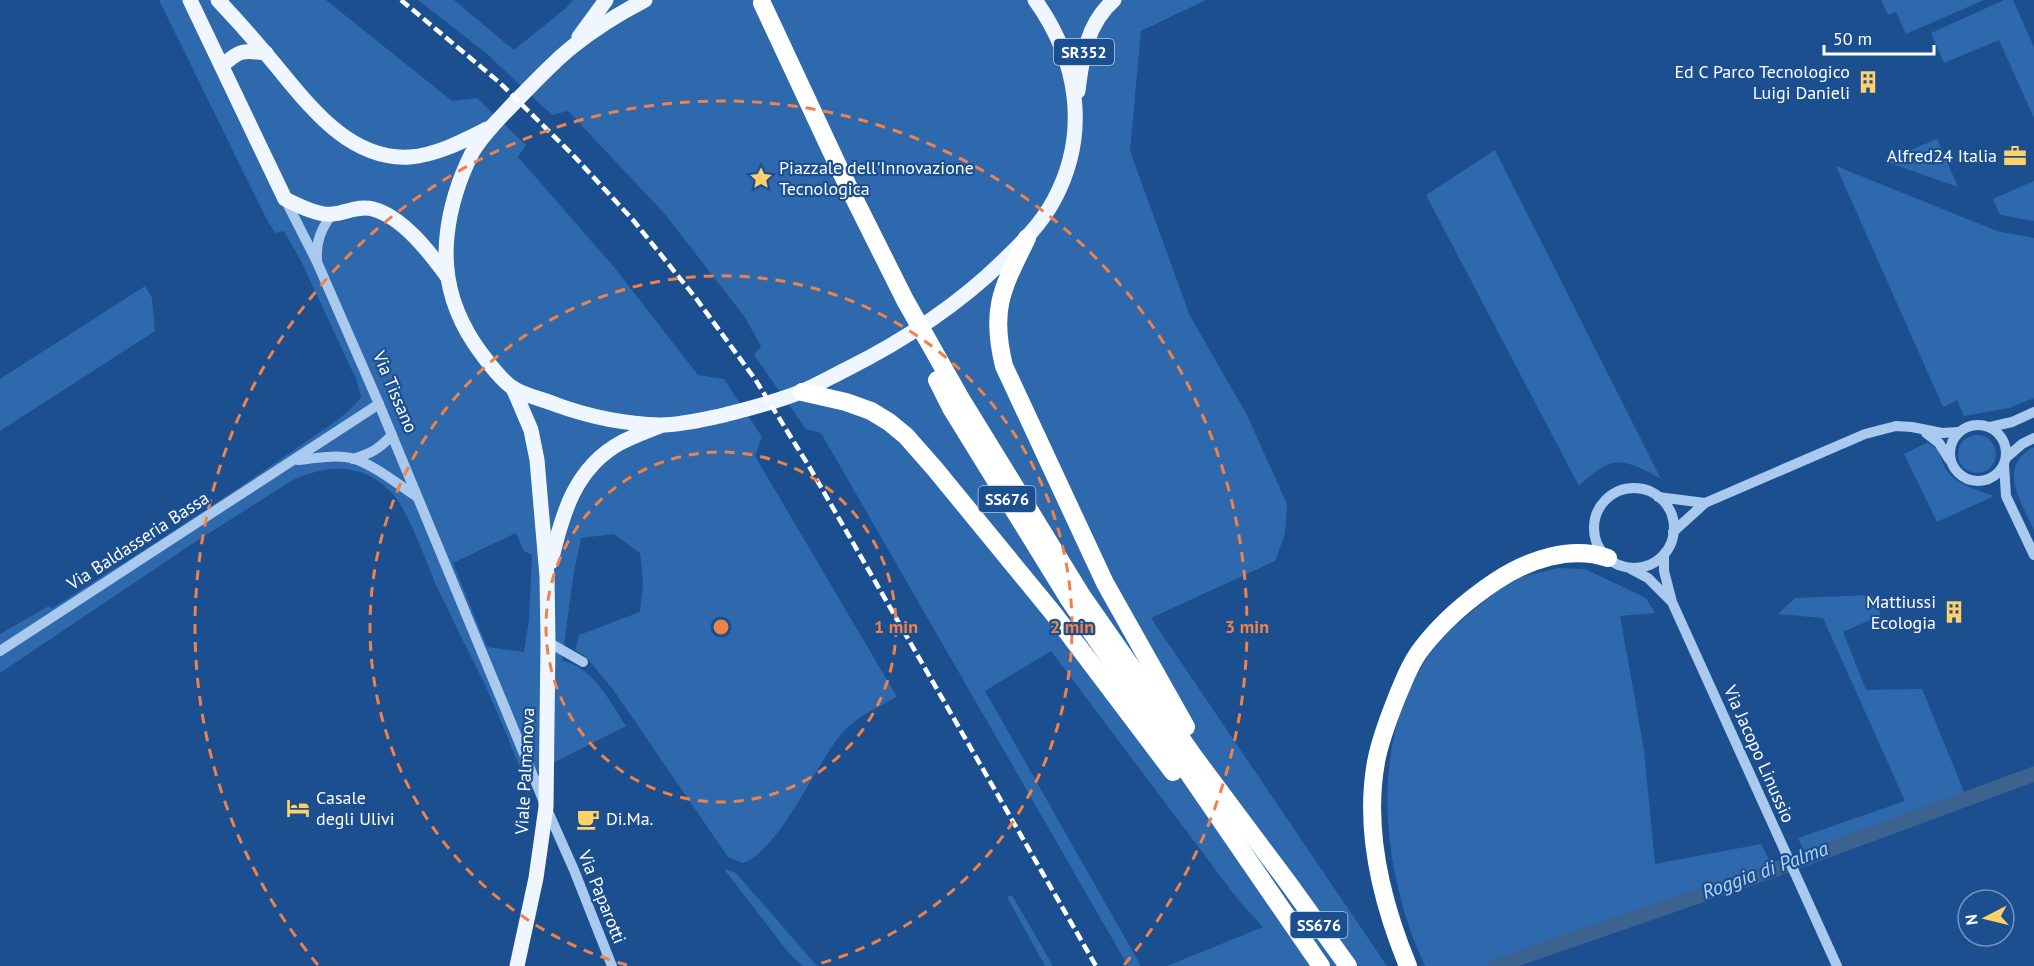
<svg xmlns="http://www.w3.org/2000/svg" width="2034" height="966" font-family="'PT Sans',sans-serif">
<rect width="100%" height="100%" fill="#1b4f8f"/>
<g fill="#2e69ad" fill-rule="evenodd">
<path d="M159,0H326L452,101L477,98L526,145L518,157L614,267L698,375L724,379L762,437L755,456L897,697C878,707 858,716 843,732C815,764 781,849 743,863L728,857L612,688L585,656L575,650L579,635L640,612L643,583L640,553L614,534L581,538L573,577L562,661C593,666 610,702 626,726L559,760L525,780C512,748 499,715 484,683C469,652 453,621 438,589C426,563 409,510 390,491C361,462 327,465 293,480L192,544L0,673V634L49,606L51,609C134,557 216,504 297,448C313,436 352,413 361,397L357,381L301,261L284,231L275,233L266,218ZM516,533L524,551L532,555L529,620L524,652L487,647L453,563Z"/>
<polygon points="418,0 454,0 514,50 566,8 573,0 1206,0 1141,31 1130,151 1190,316 1247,415 1287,504 1285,534 1275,561 1151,618 1387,966 1167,966 1263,927 1239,901 1051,651 985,691 1141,966 1128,966 821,433 806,429 754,355 761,346 744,316 664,213 568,111 552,115 486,53"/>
<polygon points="1881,0 1984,0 1906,34 1896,12 1888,15"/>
<polygon points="2004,0 2013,0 2034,47 2034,118 1999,40 1944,63 1931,33"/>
<polygon points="1937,139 1958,187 1884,161"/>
<path d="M1495,150L1661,479C1623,458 1612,454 1579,486L1426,195Z"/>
<polygon points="1836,166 1997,231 2034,238 2034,398 2009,408 1964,416 1957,400 1943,407"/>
<polygon points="2034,181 2034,221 2000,215 1993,199"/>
<polygon points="145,286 152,298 155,331 0,431 0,379"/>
<circle cx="1977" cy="454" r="19"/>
<path d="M1927,443C1941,447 1940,462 1948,472C1959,486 1978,490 1994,496L1937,522L1904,454Z"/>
<path d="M2034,447V530C2021,501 1996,467 2034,447Z"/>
<path d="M1558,568L1585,569L1646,598L1655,613L1620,616L1644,750L1655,864L1761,844L1777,875L1512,966H1425C1378,865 1365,721 1446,634C1453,626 1462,620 1470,613C1482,603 1500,587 1514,580C1527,574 1544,572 1558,568Z"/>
<polygon points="1872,595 1881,615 1843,632 1866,690 1922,689 1969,804 1810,863 1798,838 1905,801 1823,618 1778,614 1795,598"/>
<polygon points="724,869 736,873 817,966 803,966 788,952"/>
<polygon points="1012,895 1053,966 1045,966 1007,897"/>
</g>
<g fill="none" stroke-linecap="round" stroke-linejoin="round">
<polyline stroke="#3c6290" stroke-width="15" points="1496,966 1771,871 2034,774"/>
<g stroke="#a9c9ee" stroke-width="10">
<polyline points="285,199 317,262 379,404 546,807 574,870 612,966"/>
<path d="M317,259C316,241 321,230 331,215"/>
<circle cx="1978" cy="453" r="28"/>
<polyline points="1990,427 2012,422 2034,412"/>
<polyline points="1926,433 1939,443 1949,459"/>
<polyline points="2007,457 2022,444 2034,438"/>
<path d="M353,459C372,453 379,449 392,435"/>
<path d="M298,460C316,458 337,454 355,459C377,467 396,483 416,496"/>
<polyline points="2004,465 2006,496 2034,555"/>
<circle cx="1634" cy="528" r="40"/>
<polyline points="1658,497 1705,503"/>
<polyline points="1673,532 1705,503 1865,434 1896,426 1912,427 1942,433 1959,432"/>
<polyline points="1664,555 1664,571 1672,602 1837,966"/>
<polyline points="1631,569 1648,578 1670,600"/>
<polyline points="548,642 583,662"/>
<polyline points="0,651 379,404"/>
</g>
<g stroke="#f0f6ff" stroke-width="15">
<path d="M190,0L285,199C298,205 318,216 333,214C346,213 359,205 373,209C403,217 430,253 447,276"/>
<path d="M218,0C235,18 251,36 267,55C304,98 345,161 410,157C437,155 463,141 487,129"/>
<path d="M645,0C620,13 594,29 572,47C552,63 533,84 515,102C500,118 483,134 472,153C459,179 450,207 447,236C443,274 453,311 474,343C483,356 501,380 513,388C525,396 543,399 557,405C590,417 626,424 661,425C680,425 701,420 720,416C747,409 777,402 803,391C817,385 831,377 845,370C903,341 956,307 1003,261C1022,243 1041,224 1054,200C1090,133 1078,60 1035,0"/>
<polyline points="579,37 606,0"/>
<path d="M222,66C239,50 243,50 266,53"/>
<path d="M1078,91C1082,58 1087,23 1114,0"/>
<polyline points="513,388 531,430 537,460 547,576 548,642 546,807 536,878 517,966"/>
<path d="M551,562C562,514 575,467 622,442C634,436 647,431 660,426"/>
</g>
<g stroke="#fff" stroke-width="18">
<polyline points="762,3 840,170 905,300 961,399 1082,596 1192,754 1289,884 1348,966"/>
<path d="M1027,238C1002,289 990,309 1004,366L1105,583L1186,727"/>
<polyline points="937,380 951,408 1070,601 1321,966"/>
<polyline points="802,392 846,402 871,411 889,422 906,436 935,469 1053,613 1173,772"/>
<path d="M1408,966C1382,903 1364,829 1376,762C1380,740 1389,717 1397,697C1404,680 1411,662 1422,648C1442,622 1469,599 1496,581C1528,560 1570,545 1608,558"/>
</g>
<polyline stroke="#fff" stroke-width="4.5" stroke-dasharray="10 4.5" stroke-linecap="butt" points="401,0 499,82 572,154 633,220 695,297 755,379 810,468 1096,966"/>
</g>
<g fill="none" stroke="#ee8249" stroke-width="3" stroke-dasharray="10 8">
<circle cx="721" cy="627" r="175"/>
<path d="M627 965A351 351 0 1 1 815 965"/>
<path d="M318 965A526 526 0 1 1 1124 965"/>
</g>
<defs>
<g id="building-bare" transform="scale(1.8)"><path d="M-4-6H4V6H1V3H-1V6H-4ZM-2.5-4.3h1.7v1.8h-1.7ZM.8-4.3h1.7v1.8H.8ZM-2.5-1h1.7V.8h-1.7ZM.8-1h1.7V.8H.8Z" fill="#ffd166" stroke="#1b4f8f" stroke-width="2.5" paint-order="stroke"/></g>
<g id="office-bare" transform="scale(1.8)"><path d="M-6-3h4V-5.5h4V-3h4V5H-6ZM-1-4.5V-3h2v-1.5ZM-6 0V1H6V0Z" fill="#ffd166" stroke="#1b4f8f" stroke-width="2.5" paint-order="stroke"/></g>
<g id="sight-bare" transform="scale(1.8)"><path d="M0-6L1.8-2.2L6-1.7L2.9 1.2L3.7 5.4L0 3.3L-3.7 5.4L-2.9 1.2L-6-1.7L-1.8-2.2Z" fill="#ffd166" stroke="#1b4f8f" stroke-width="2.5" paint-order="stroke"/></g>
<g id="hotel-bare" transform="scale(1.8)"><path d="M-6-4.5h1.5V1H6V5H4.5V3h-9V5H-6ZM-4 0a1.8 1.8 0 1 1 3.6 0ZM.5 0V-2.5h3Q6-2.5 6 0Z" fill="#ffd166" stroke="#1b4f8f" stroke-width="2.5" paint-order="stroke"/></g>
<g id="cafe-bare" transform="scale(1.8)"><path d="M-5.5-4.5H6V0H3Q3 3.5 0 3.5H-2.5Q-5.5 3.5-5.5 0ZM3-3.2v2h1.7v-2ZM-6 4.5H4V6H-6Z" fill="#ffd166" stroke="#1b4f8f" stroke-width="2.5" paint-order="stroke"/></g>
</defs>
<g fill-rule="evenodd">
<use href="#building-bare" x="1868" y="82"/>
<use href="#office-bare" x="2015" y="156"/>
<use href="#sight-bare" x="761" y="178"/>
<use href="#building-bare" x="1954" y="612"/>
<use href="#hotel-bare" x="298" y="808"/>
<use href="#cafe-bare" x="588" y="819"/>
</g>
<g text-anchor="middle" stroke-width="4.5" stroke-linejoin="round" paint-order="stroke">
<g fill="#1b4f8f" stroke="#bbcadd" stroke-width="1.5">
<rect x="1054" y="39" width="60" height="26" rx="4.5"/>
<rect x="978.5" y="486" width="57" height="26" rx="4.5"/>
<rect x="1290.5" y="912" width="57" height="26" rx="4.5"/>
</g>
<g font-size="16" font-weight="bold" fill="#fff">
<text x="1084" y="58">SR352</text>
<text x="1007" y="505">SS676</text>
<text x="1319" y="931">SS676</text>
</g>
<g font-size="18" fill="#fff" stroke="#1b4f8f" text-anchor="end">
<text x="1850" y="78">Ed C Parco Tecnologico<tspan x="1850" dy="21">Luigi Danieli</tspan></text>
<text x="1997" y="162">Alfred24 Italia</text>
<text x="779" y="174" text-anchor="start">Piazzale dell'Innovazione<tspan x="779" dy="21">Tecnologica</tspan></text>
<text x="1936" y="608">Mattiussi<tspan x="1936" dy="21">Ecologia</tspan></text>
<text x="316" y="804" text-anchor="start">Casale<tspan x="316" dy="21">degli Ulivi</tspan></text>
<text x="606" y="825" text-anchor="start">Di.Ma.</text>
</g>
<g font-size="18" fill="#fff" stroke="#1b4f8f">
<text transform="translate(395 392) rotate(67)" y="6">Via Tissano</text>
<text transform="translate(138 541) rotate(-33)" y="6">Via Baldasseria Bassa</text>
<text transform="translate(1759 754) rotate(66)" y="6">Via Jacopo Linussio</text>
<text transform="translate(525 771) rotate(-87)" y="6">Viale Palmanova</text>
<text transform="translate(602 897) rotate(68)" y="6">Via Paparotti</text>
</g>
<g font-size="20" font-style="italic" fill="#b5d3f5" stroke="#1b4f8f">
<text transform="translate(1765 870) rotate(-20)" y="7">Roggia di Palma</text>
</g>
</g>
<circle cx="721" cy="627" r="9" fill="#ee8249" stroke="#1b4f8f" stroke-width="3"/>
<g font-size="18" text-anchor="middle" font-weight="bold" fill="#ee8249" stroke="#1b4f8f" stroke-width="4.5" stroke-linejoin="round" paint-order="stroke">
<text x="896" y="633">1 min</text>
<text x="1072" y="633">2 min</text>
<text x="1247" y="633">3 min</text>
</g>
<g transform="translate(1986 918) rotate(263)"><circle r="28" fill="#1b4f8f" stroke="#7695bc" stroke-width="1.5"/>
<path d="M0-4.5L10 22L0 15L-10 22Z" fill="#ffd166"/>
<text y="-9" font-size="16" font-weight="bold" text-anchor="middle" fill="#ffffff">N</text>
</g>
<path d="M1824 45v9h110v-9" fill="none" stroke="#ffffff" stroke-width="3"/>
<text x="1833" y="45" font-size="18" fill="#ffffff" stroke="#1b4f8f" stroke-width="4.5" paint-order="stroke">50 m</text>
</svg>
